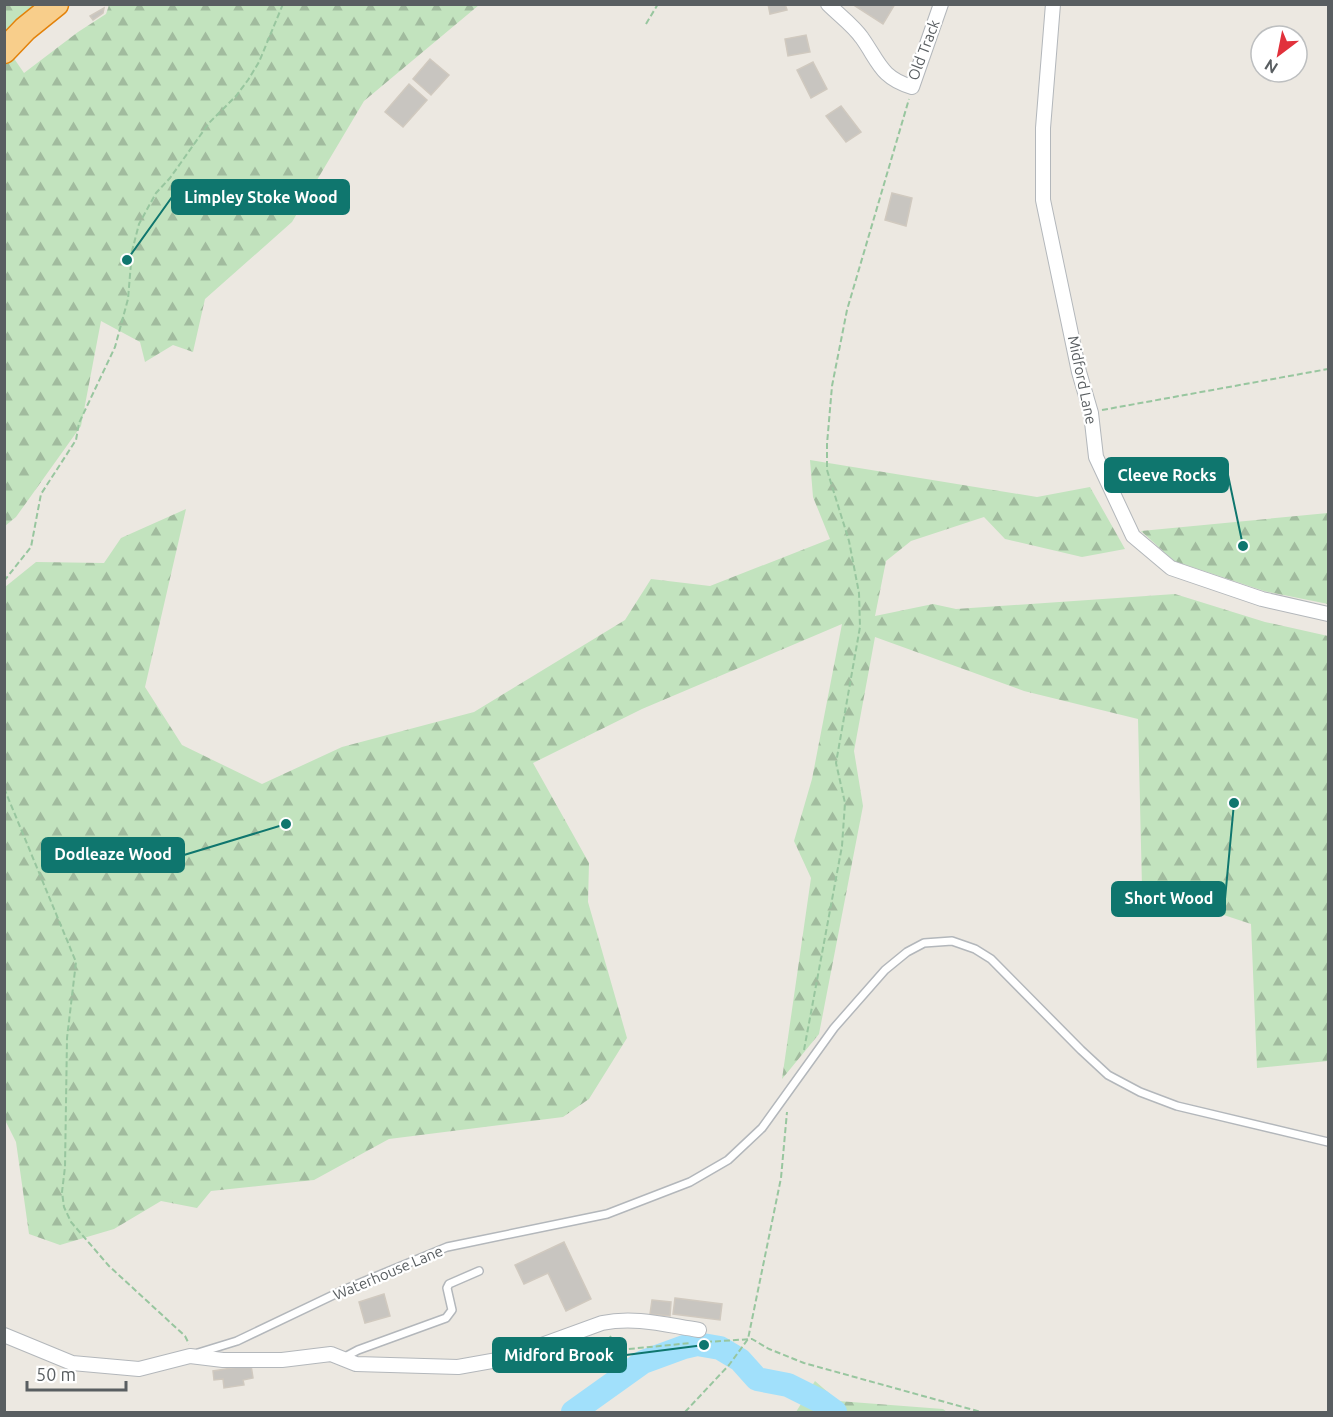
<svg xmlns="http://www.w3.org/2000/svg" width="1333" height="1417" font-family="Ubuntu,sans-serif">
<defs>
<pattern id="forest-firs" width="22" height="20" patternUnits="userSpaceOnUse" patternTransform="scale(1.5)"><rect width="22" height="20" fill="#c2e3be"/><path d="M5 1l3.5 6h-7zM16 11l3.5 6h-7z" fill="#a1bb9e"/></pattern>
</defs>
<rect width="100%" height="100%" fill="#ece8e1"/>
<g fill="url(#forest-firs)">
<polygon points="5,5 69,5 13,57 24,73 78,32 106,14 109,5 479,5 364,101 292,222 205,299 193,352 173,345 145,362 140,342 101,321 81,426 16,517 5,526"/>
<polygon points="810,460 1037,497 1090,487 1125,549 1082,557 1005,539 984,517 911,541 886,561 875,616 933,604 956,609 1175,594 1265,622 1328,636 1328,1061 1257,1068 1251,924 1142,888 1138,719 1024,691 875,637 854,751 863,806 819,1034 782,1079 811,878 794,841 812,779 842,624 642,709 533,763 589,863 588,902 627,1038 589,1099 563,1117 389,1139 314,1180 211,1191 197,1208 161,1201 114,1229 60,1245 29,1234 16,1142 4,1118 5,587 36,562 104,563 121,538 186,509 145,687 182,745 262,784 342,747 474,712 625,620 651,579 710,586 830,539 813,497"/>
<polygon points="1328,513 1328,604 1264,591 1174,561 1141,531"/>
<polygon points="815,1381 838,1401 943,1409 947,1412 796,1412"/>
</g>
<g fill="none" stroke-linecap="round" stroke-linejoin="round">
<polyline stroke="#a1e0fb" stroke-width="24" points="573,1412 643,1362 684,1347 697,1344 720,1348 740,1360 757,1379 788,1385 820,1401 835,1412"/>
</g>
<g fill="#c8c5c0" stroke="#d0c9bf" stroke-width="1.5">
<polygon points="768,4 785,4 787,10 770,14"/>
<polygon points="852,4 895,4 883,24"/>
<polygon points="104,8 103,13 93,20 90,16"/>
<polygon points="806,35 810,52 788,56 785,39"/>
<polygon points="430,59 449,75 431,95 413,79"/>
<polygon points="813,62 827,89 811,98 797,70"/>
<polygon points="409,84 427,100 403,127 385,112"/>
<polygon points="841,106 861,132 846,142 826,116"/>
<polygon points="892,193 912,198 906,226 885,220"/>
<polygon points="564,1242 591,1299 566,1311 548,1273 524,1284 515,1265"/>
<polygon points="384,1294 390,1316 365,1323 359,1302"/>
<polygon points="675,1298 722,1304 720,1320 673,1314"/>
<polygon points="652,1300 671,1302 670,1316 650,1314"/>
<polygon points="251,1365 253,1378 243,1380 244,1385 224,1388 223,1379 214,1380 213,1371"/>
</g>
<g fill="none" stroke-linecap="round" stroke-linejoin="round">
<g stroke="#b3b7bb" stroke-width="10">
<g id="lane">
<polyline points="198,1353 237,1341 348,1288 447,1247 607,1214 690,1182 728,1160 762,1128 834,1028 885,970 907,952 924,943 952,941 975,949 991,959 1081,1050 1108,1075 1140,1092 1177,1106 1328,1142"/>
<polyline points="343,1358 358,1350 446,1318 452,1310 447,1288 449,1284 479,1271"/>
</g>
</g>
<g stroke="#b3b7bb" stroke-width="16">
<g id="street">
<path d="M828,4C839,15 854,26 862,38C879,62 881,78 912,87L941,4"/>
<polyline points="1053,4 1043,128 1043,200 1079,372 1091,413 1096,457 1133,536 1171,568 1262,599 1328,614"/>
<path d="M4,1335L72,1363L139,1369L190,1356L223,1360H282L331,1354L356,1364L458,1367L503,1359L602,1323C635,1316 666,1325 699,1330"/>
</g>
</g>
<g stroke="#e3820a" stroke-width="27">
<polyline id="highway" points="4,51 25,29 56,4"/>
</g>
<g stroke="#98c69f" stroke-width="2" stroke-dasharray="6 3" stroke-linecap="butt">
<polyline points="646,24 658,4"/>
<polyline points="1102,410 1328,369"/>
<polyline points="4,581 31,547 41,494 76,440 79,423 115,347 128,299 132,251 139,224 156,193 170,178 209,123 236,96 248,80 259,62 283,4"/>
<polyline points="4,788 76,962 67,1038 65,1167 62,1192 64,1207 71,1222 109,1266 185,1336 189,1344"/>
<polyline points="804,1050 842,846 845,803 836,763 860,627 859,593 849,541 827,470 827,444 832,386 847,310 909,99"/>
<polyline points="610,1336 618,1350 691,1343"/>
<polyline points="706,1342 752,1339 769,1349 804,1363 981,1412"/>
<polyline points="685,1412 729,1365 748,1339 781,1178 787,1112"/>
</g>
<use href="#lane" stroke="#fff" stroke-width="7"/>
<use href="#street" stroke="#fff" stroke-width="14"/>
<use href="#highway" stroke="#f8ce8b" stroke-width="24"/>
</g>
<g text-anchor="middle" stroke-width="4.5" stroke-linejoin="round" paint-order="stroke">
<g font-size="15" fill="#595e61" stroke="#fff">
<text transform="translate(924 50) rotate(-69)" y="5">Old Track</text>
<text transform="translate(1082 380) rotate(78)" y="5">Midford Lane</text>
<text transform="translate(388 1273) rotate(-23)" y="5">Waterhouse Lane</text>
</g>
</g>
<path fill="none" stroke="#0f766e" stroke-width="2" d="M127 260L172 197M1243 546L1228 475M286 824L184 855M1234 803L1225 899M704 1345L626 1355"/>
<g fill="#0f766e" stroke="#fff" stroke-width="2">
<circle cx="127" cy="260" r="6"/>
<circle cx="1243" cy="546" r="6"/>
<circle cx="286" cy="824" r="6"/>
<circle cx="1234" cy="803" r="6"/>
<circle cx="704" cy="1345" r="6"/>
</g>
<g fill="#0f766e" stroke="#0f766e" stroke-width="2">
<rect x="172" y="180" width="177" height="34" rx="6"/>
<rect x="1105" y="458" width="123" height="34" rx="6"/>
<rect x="42" y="838" width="142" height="34" rx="6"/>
<rect x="1112" y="882" width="113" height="34" rx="6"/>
<rect x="493" y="1338" width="133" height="34" rx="6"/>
</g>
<g font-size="16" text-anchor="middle" font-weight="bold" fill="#fff">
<text x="261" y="203">Limpley Stoke Wood</text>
<text x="1167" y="481">Cleeve Rocks</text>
<text x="113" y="860">Dodleaze Wood</text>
<text x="1169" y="904">Short Wood</text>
<text x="559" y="1361">Midford Brook</text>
</g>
<rect width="1333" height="1417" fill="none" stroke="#595e61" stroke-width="12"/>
<g transform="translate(1279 54) rotate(212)"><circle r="28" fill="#ffffff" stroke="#bdbfc0" stroke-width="1.5"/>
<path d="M0-4.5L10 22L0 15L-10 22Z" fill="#e1313b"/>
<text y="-9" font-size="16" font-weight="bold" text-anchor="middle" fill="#595e61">N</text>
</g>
<path d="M27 1381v9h99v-9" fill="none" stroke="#595e61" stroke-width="3"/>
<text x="36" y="1381" font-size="18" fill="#595e61" stroke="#ffffff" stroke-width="4.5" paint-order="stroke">50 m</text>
</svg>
